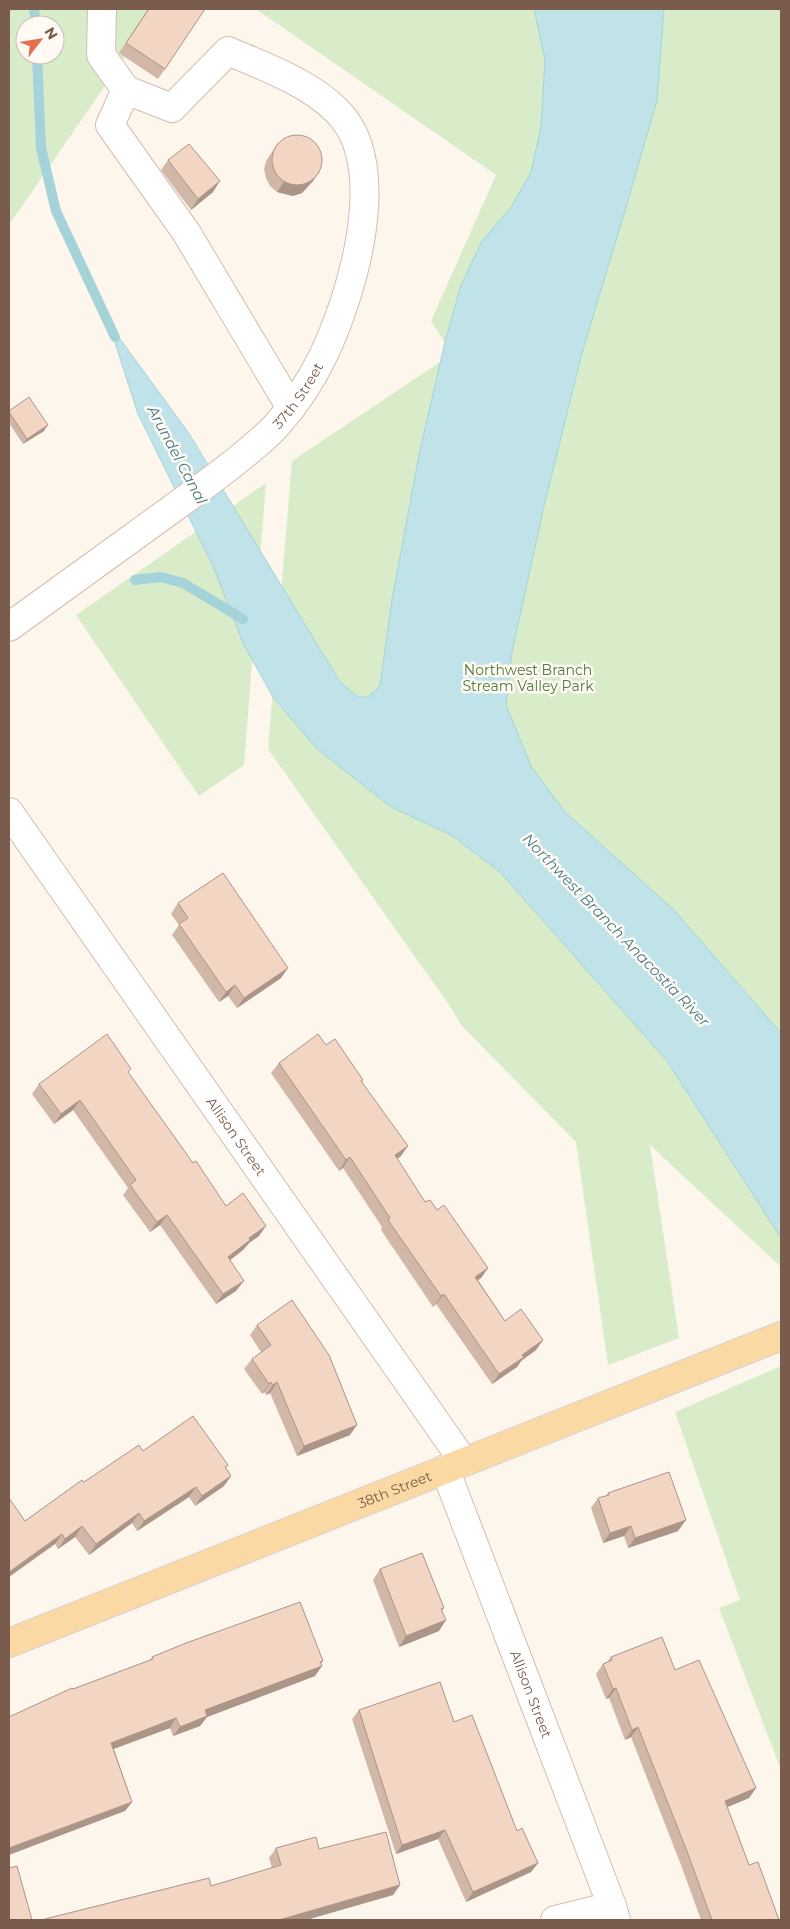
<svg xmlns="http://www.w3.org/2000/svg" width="790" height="1929" font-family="Montserrat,sans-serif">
<rect width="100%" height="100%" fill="#fdf6ec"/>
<g fill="#d8ecc9" fill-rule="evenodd">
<path d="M9,9H158L9,225ZM25,25H55V55H25Z"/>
<polygon points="256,9 781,9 781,1267 650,1145 679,1338 608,1365 576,1142 462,1026 447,1002 268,749 292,461 452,354 431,321 496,175"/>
<polygon points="266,483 244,765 199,796 76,615"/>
<polygon points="781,1366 781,1770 719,1608 740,1600 675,1412"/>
</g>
<polygon fill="#bfe3e8" stroke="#a5d3da" points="534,9 664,9 657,100 624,214 582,353 544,506 512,652 506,705 532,768 565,812 674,910 781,1033 781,1238 667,1061 500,872 451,835 391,807 316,748 273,697 244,645 213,566 138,414 109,324 188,432 340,682 358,697 368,697 380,686 392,600 419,455 445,342 461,285 482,241 512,206 531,172 541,127 545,60"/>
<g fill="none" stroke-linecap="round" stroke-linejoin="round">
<g stroke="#a5d3da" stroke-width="10">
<polyline points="34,9 36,25"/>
<polyline points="37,55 41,148 56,211 115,337"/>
<polyline points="135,580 161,577 183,583 243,619"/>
</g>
<g stroke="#d1beb0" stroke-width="30">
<g id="minor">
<polyline points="126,90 110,125 186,232 291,408"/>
<path id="s1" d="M9,627C63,588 118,548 172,509C199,489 227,470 252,448C260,441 269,434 276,426C295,405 311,381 323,356C352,296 392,165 337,111C308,82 265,67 228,51L172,108L126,90L101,55L102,9"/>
<path id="s2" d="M9,812L464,1462"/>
<path id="s3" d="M445,1469L612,1906L616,1920"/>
<polyline points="555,1920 612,1906"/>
</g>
</g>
<g stroke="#dad1cd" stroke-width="30">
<g id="major">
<path id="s4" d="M9,1643L781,1336"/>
</g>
</g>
<use href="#minor" stroke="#fff" stroke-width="28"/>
<use href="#major" stroke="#fbd9a5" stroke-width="28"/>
</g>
<g fill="#d1b7a8">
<polygon points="148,9 165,69 158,79 119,53"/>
<polygon points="278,143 313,181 302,193 293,196 277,192 270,186 266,178 264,169 266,161"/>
<polygon points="168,160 213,192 191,210 161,170"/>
<polygon points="9,411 44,431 23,444 9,423"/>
<polygon points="178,903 281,978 237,1008 228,996 219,1002 172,935 179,925 171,914"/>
<polygon points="326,1045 363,1080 361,1082 401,1156 397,1159 425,1202 437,1210 488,1268 481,1278 478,1280 505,1321 543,1340 536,1350 521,1361 517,1367 492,1384 436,1304 433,1307 381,1230 382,1227 343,1168 339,1171 271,1073 279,1063"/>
<polygon points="128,1073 193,1163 226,1206 259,1236 249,1243 243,1250 230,1260 236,1291 216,1304 160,1225 150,1232 123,1195 128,1188 73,1110 54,1124 32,1094 39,1084"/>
<polygon points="257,1325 350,1435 297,1456 270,1393 266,1395 264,1392 262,1394 244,1369 252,1359 261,1352 250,1335"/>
<polygon points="143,1451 228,1465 226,1468 231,1476 224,1486 195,1506 189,1497 137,1531 132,1523 89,1555 75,1537 58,1549 55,1544 25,1521 84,1482"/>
<polygon points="608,1493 678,1531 628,1548 624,1536 603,1543 591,1508 598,1498 606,1496"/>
<polygon points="380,1569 444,1608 442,1611 439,1631 399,1647 373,1580"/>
<polygon points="152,1657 321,1663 315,1676 207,1717 200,1726 173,1736 170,1728 114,1749 132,1802 125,1811 73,1689 150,1660"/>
<polygon points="611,1657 675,1670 756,1788 749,1798 727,1807 749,1865 779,1920 701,1920 681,1865 631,1737 625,1740 609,1698 606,1699 596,1674 603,1664 607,1662"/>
<polygon points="359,1710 454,1722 517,1831 538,1863 531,1872 466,1902 438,1839 396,1854 352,1719"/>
<polygon points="276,1848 319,1849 400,1885 393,1895 306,1920 41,1920 211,1886 272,1868 269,1858"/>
</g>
<g fill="#aa9588">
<polygon points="320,171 313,181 302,193 293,196 277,192 284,182"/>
<polygon points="220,181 213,192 191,210 198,199"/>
<polygon points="48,425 44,431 23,444 27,439"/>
<polygon points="288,968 281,978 237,1008 244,998"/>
<polygon points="235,985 228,996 219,1002 226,992"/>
<polygon points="80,1100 73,1110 54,1124 61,1114"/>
<polygon points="408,1146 401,1156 388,1165 395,1155"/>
<polygon points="350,1157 343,1168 339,1171 346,1160"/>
<polygon points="167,1215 160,1225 150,1232 157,1222"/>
<polygon points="266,1226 259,1236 249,1243 243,1250 221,1267 228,1257 249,1238"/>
<polygon points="488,1268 481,1278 468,1287 475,1277"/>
<polygon points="244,1281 236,1291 216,1304 223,1294"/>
<polygon points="444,1294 436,1304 433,1307 441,1296"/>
<polygon points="543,1340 536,1350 521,1361 517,1367 492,1384 499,1374 522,1355"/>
<polygon points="271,1382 264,1392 262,1394 269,1384"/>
<polygon points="277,1382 270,1393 266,1395 273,1385"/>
<polygon points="357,1425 350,1435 297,1456 304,1446"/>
<polygon points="231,1476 224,1486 195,1506 202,1496"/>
<polygon points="196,1487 189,1497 137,1531 144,1521"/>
<polygon points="139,1513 132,1523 89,1555 96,1544"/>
<polygon points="686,1520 678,1531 628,1548 635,1538"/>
<polygon points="82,1526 75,1537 58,1549 65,1539"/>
<polygon points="631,1526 624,1536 603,1543 610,1533"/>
<polygon points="62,1534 55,1544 9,1577 9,1572"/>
<polygon points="446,1620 439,1631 399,1647 406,1636"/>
<polygon points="323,1661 318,1667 322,1666 315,1676 207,1717 200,1726 173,1736 180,1727 205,1710"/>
<polygon points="616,1688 609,1698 606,1699 613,1689"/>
<polygon points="176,1718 170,1728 105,1752 111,1743"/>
<polygon points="638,1727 631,1737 625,1740 632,1730"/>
<polygon points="756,1788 749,1798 718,1811 725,1801"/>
<polygon points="132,1802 125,1811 9,1855 9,1848"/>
<polygon points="445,1830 438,1839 396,1854 402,1845"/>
<polygon points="538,1863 531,1872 466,1902 473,1892"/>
<polygon points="400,1885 393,1895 306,1920 279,1920"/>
</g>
<g fill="#f3d5c3" stroke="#aa9588">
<polygon points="149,9 205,9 165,69 126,43"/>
<circle cx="297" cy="160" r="25"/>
<polygon points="189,144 220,181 198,199 168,160"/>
<polygon points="29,397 48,425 27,439 9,412 9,411"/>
<polygon points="223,873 288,968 244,998 235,985 226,992 179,924 188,918 178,903"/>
<polygon points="107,1034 131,1069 128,1072 193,1163 196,1161 226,1206 243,1193 266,1226 249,1238 250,1240 228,1257 244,1281 223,1294 167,1215 157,1222 130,1185 136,1180 80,1100 61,1114 39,1084"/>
<polygon points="318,1034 326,1045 335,1039 363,1080 361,1081 408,1146 395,1155 425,1202 430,1200 437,1210 444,1205 488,1268 475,1277 505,1321 521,1309 543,1340 522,1355 524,1357 499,1374 444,1294 441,1296 388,1220 390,1218 350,1157 346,1160 279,1063"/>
<polygon points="292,1300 329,1355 357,1425 304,1446 277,1382 273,1385 271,1382 269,1384 252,1359 271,1345 257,1325"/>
<polygon points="193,1416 228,1465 225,1467 231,1476 202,1496 196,1487 144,1521 139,1513 96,1544 82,1526 65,1539 62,1534 9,1572 9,1498 25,1521 82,1480 84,1482 139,1445 143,1451"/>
<polygon points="669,1472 686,1520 635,1538 631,1526 610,1533 598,1498 609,1495 608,1493"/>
<polygon points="422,1553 444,1608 441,1609 446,1620 406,1636 380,1569"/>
<polygon points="300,1602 323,1661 320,1662 322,1666 205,1710 207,1716 180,1727 176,1718 111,1743 132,1802 9,1848 9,1717 72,1688 73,1689 153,1659 152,1657 186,1643"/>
<polygon points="662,1637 675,1670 699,1660 756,1788 725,1801 749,1865 758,1862 779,1920 712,1920 688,1854 638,1727 632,1730 616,1688 613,1689 603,1664 612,1660 611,1657"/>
<polygon points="440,1682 454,1722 472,1715 517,1831 522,1828 538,1863 473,1892 445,1830 402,1845 359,1710"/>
<polygon points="386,1832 400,1885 279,1920 41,1920 209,1878 211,1886 281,1865 276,1848 316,1837 319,1849"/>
<polygon points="17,1866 32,1920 9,1920 9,1868"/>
</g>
<g text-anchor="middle" stroke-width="5" stroke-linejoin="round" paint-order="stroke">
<g font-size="14" fill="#7a5c4d" stroke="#fffaf3">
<text dy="5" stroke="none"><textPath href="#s1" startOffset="372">37th Street</textPath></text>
<text dy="5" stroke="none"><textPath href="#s2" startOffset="396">Allison Street</textPath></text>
<text dy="5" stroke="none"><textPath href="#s4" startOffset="415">38th Street</textPath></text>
<text dy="5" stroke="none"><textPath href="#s3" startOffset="241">Allison Street</textPath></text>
</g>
<g font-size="14" fill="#537a41" stroke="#fffaf3">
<text x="528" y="675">Northwest Branch<tspan x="528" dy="16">Stream Valley Park</tspan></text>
</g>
<g font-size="15" font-style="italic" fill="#437c86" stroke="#fffaf3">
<text transform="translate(177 455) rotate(62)" y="5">Arundel Canal</text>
<text transform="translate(616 930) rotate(46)" y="5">Northwest Branch Anacostia River</text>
</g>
</g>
<rect width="790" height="1929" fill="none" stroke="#7a5c4d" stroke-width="20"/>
<g transform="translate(40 40) rotate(59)"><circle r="24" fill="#fffaf3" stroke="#cabbb1"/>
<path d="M0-4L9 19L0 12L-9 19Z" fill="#e76f51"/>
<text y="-8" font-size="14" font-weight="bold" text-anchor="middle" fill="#7a5c4d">N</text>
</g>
</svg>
